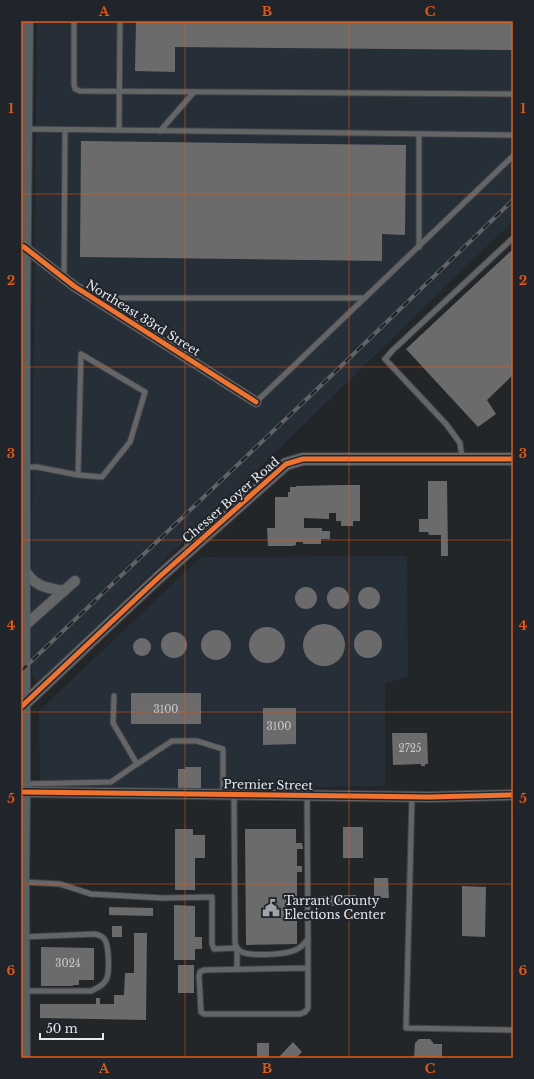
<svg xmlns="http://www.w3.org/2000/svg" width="534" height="1079" font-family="'Libre Baskerville',serif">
<rect width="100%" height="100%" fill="#232629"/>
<g fill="#262e38">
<polygon points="37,21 513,21 513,221 42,679 35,681 32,674 31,632"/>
<polygon points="407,556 408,677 385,683 385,786 40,791 39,711 201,557"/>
</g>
<g fill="#6c6b6c">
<polygon points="136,21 513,21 513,50 175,47 175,72 135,71"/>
<polygon points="81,141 406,145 405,235 382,234 382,261 80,257"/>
<polygon points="513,249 513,375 487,400 496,414 478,427 406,349"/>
<polygon points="428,481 447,481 448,556 441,556 441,535 429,535 428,532 419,532 419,519 428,519"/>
<polygon points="342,485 360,485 360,521 353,521 353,526 341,526 341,521 336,521 336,513 329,513 329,519 304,518 304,528 322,528 322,531 330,531 330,539 321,539 321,544 303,544 303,542 296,542 296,545 293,546 268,546 267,528 275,528 275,497 288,497 288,492 290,492 290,487 296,487 296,486"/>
<circle cx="369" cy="598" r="11"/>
<circle cx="306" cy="598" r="11"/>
<circle cx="338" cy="598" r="11"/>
<circle cx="324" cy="645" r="21"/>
<circle cx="267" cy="645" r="18"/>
<circle cx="216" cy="645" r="15"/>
<circle cx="368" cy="644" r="14"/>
<circle cx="174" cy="645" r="13"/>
<circle cx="142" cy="647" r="9"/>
<rect x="131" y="693" width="70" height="31"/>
<polygon points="263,708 296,708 296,744 263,745"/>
<polygon points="392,733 427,733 428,764 425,764 425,766 421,766 421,764 393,765"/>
<polygon points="185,767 201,767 201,789 178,789 178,769 185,769"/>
<rect x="343" y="827" width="20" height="31"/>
<polygon points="175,829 193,829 193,835 205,835 205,858 195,858 195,890 175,890"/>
<polygon points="245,829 296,829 296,843 302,843 303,849 297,849 297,866 302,866 302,872 297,872 297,944 246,945"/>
<polygon points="374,878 388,878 389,898 374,898"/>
<polygon points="462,886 486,887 485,937 462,936"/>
<polygon points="356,895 356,905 320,906 320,896"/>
<polygon points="174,905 195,906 195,937 202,937 202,949 195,949 195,960 174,960"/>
<polygon points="109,907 153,908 153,916 109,915"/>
<rect x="112" y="926" width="10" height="11"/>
<polygon points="134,933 147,933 146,1020 40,1018 40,1004 96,1004 96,998 100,998 100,1004 114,1004 114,995 124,995 125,973 134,973"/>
<polygon points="41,947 94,948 94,980 79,980 79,985 73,985 73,986 41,986"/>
<rect x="178" y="965" width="16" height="28"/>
<polygon points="419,1039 430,1039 434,1044 442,1044 442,1058 414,1058 415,1043"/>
<polygon points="293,1042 302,1052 296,1058 278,1058"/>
<rect x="257" y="1043" width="12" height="15"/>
</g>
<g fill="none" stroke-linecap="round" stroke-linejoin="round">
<g stroke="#404246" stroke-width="7">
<g id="service">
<polyline points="74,21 74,85 75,89 80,91 513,94"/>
<polyline points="25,129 513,135"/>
<polyline points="119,130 120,21"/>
<polyline points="160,131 194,92"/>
<polyline points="419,247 419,134"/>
<polyline points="64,278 65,130"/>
<polyline points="95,298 365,298"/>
<polyline points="256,402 513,156"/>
<polyline points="462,459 460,443 446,424 385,359 393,350 513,238"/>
<polyline points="24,467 37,467 78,475 81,354 145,392 130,442 102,477 78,475"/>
<polyline points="114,696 113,723 137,764"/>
<polyline points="24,784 111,782 131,768 172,741 197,741 223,749 223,794"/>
<path d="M234,795L235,943C236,947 237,949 240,951C249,957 290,955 299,948C303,946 305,942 308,939L307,795"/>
<polyline points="412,796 406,1028 513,1030"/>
<polyline points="23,882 60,884 91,894 163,898 212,897 212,944 214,949 237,948 237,969"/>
<path d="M23,937L95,934C99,935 103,936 105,940C109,947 110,974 106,980C103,986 97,988 91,991H24"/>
<polyline points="308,968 204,970 200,972 199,976 201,1012 204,1014 300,1014 305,1012 308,1008 308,938"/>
</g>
</g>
<g stroke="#404246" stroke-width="12">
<g id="minor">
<polyline points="24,247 74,286 256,402"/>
<path d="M23,567C33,586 45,588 64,591"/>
<polyline points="22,628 75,581"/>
<polyline points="23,792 429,797 513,795"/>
</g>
</g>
<g stroke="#404246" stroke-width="14">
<polyline id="tertiary" points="23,705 158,578 286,464 303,459 513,459"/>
</g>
<g stroke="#404246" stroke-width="16">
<polyline id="secondary" points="23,1058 22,882 23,792 23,320 26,21"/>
</g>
<use href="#service" stroke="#636567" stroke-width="5"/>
<use href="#minor" stroke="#636567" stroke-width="10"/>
<use href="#tertiary" stroke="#636567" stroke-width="12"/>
<use href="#secondary" stroke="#5a6165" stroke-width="14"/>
<g stroke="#616365" stroke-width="4">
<polyline id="rail" points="21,671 334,373 513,200"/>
</g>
<use href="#rail" stroke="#20252c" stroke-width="2.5" stroke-dasharray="8" stroke-linecap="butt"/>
<g stroke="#20252c" stroke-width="8">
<g id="cycleway">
<polyline points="21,246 24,247 74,286 256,402"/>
<polyline points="21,707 158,578 286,464 303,459 513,459"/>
<polyline points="23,792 429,797 513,795"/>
</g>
</g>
<use href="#cycleway" stroke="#ef722f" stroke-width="5"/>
</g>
<path fill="none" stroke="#e8590c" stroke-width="1" stroke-opacity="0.55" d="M185,21V1058M349,21V1058M21,194H513M21,367H513M21,540H513M21,712H513M21,884H513"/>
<defs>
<g id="civic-bare" transform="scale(1.38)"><path d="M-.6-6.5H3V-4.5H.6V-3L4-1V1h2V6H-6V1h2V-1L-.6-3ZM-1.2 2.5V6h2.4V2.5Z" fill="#a1a4a8" stroke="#20252c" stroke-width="2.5" paint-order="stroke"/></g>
</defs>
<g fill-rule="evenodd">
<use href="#civic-bare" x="271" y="908"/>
</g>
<g text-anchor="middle" stroke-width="4" stroke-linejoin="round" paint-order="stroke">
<g font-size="10" fill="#c7c9cd">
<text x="166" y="713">3100</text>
<text x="279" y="730">3100</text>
<text x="410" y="752">2725</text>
<text x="68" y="967">3024</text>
</g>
<g font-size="12" fill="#e5e8ed" stroke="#20252c">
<text transform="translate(143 318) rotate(32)" y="4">Northeast 33rd Street</text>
<text transform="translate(231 500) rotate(-41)" y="4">Chesser Boyer Road</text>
<text transform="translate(268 785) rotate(1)" y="4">Premier Street</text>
</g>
<g font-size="12" fill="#e5e8ed" stroke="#20252c" text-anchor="start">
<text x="284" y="905">Tarrant County<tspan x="284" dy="14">Elections Center</tspan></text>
</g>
</g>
<rect width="534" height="1079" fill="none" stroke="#20252c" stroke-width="44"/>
<path d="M40 1033v6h63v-6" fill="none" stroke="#e5e8ed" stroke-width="2"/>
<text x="46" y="1033" font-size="12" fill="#e5e8ed" stroke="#20252c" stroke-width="3" paint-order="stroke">50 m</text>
<rect x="22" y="22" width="490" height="1035" fill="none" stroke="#e8590c" stroke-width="1.5"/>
<g font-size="13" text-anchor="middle" font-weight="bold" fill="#e8590c">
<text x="104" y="16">A</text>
<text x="267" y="16">B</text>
<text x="430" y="16">C</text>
<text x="11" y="113">1</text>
<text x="523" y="113">1</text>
<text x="11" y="285">2</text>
<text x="523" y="285">2</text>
<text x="11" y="458">3</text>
<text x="523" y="458">3</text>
<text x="11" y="630">4</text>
<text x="523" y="630">4</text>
<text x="11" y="803">5</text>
<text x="523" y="803">5</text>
<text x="11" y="975">6</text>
<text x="523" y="975">6</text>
<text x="104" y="1073">A</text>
<text x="267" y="1073">B</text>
<text x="430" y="1073">C</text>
</g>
</svg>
